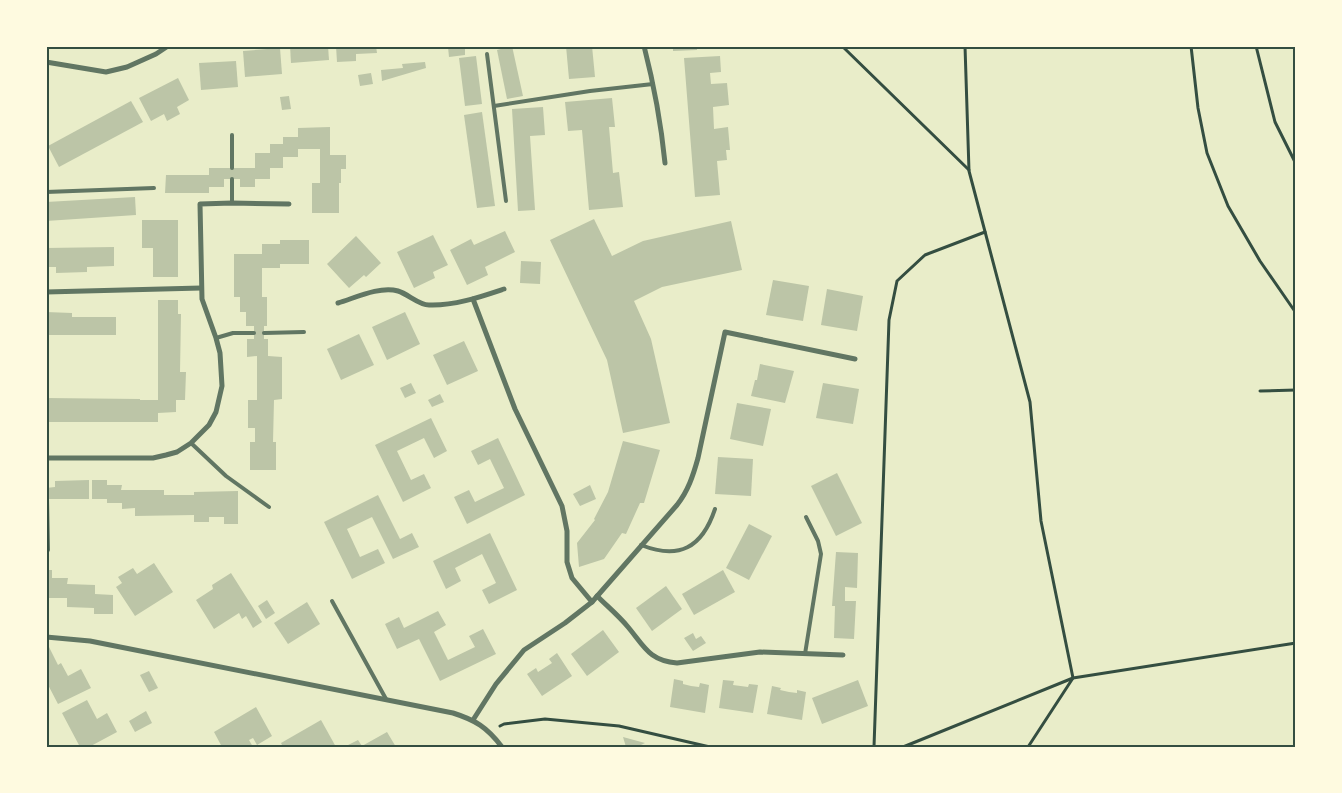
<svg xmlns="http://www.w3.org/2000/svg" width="1342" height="793" font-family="'Roboto Serif',serif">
<rect width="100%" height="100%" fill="#e9edc9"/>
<g fill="#bcc5a7">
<polygon points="290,46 328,46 329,60 291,63"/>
<polygon points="336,46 376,46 377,53 356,54 356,61 337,62"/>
<polygon points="465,46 465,55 449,57 448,47"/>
<polygon points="512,46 523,96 507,99 497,50"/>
<polygon points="566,46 592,46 595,77 569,79"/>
<polygon points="673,46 697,46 697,50 673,51"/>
<polygon points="280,48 282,74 245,77 243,51"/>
<polygon points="476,56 482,104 465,106 459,58"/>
<polygon points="720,56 721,72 710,73 711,84 727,83 729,105 713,107 714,129 728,127 730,150 726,150 727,160 717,161 720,195 695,197 684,58"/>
<polygon points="236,61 238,87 201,90 199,63"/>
<polygon points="425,62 426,68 382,81 381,70 403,68 402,64"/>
<polygon points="371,73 373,84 360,86 358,75"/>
<polygon points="178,78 189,100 177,107 180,114 167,121 164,114 151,121 139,98"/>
<polygon points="289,96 291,109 282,110 280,97"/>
<polygon points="612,98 615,127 609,127 613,173 619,172 623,207 589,210 582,130 568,131 565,102"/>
<polygon points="131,101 143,122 59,167 48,146"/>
<polygon points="543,107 545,135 530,136 535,210 518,211 512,109"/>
<polygon points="482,112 495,206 477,208 464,115"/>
<polygon points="330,127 330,155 346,155 346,169 341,169 341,183 339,183 339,213 312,213 312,183 320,183 320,149 298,149 298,157 283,157 283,168 270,168 270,179 255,179 255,187 240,187 240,179 224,179 224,187 209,187 209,193 165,193 166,175 209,175 209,168 255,168 255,153 270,153 270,144 283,144 283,137 298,137 298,128"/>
<polygon points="135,197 136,215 46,221 46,202"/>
<polygon points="594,219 612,256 643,241 731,221 742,270 662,287 634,301 651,339 670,423 623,433 607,360 550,240"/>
<polygon points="142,220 178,220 178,277 153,277 153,248 142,248"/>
<polygon points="505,231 515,252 485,267 488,275 467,285 450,250 471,239 474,245"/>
<polygon points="433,235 448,265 433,272 435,278 414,288 397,252"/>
<polygon points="356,236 381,263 366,277 364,275 349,288 327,264"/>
<polygon points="280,240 309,240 309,264 280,264 280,268 262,268 262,297 267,297 267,326 264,326 264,339 268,339 268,356 282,357 282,399 274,400 273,442 276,442 276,470 250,470 250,442 255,442 255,428 248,428 248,400 257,400 257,356 247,357 247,339 254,339 254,326 246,326 246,312 240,312 240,297 234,297 234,254 262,254 262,244 280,244"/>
<polygon points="114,247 114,266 87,267 87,272 56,273 56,267 46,267 46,248"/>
<polygon points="521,261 541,262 540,284 520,283"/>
<polygon points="773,280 809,286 803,321 766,315"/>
<polygon points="827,289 863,296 857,331 821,325"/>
<polygon points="158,300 178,300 178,314 181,314 180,372 186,372 185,400 176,400 176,412 158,413 158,422 46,422 46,398 140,399 140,400 158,400"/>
<polygon points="46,312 72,313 72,317 116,317 116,335 46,335"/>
<polygon points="405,312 420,344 387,360 372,327"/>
<polygon points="359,334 374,365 341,380 327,349"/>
<polygon points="464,341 478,371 447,385 433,355"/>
<polygon points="760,364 794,371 785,403 751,396 755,380 757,380"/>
<polygon points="411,383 416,393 405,398 400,388"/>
<polygon points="823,383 859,389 853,424 816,418"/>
<polygon points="440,394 444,402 432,407 428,400"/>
<polygon points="737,403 771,409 763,446 730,439"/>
<polygon points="431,418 447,451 434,458 424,438 397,451 411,480 424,474 431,488 403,502 375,445"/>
<polygon points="498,438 525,495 467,524 454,497 469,490 475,502 504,488 490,459 478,465 471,451"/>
<polygon points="623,441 660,450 644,503 640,503 626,534 622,533 604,559 579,567 577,543 595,520 594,519 608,492"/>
<polygon points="718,457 753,459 751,496 715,494"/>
<polygon points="837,473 862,523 836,536 811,486"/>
<polygon points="89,480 89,499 46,499 46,488 55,487 55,481"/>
<polygon points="92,480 107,480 107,485 122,485 121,490 164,490 164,495 194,495 194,492 238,491 238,524 224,524 224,517 209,517 209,522 194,522 194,515 135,516 135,508 122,509 122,503 107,503 107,499 92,499"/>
<polygon points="590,485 596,499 580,506 573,494"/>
<polygon points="378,495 400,539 412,533 419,547 393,559 372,517 347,529 360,557 378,549 385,563 352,579 324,522"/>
<polygon points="749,524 772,536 749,580 726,568"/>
<polygon points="490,533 517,590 489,604 482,590 496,583 482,554 455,568 461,581 446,589 433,561"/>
<polygon points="836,552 858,553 857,588 845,587 845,601 856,601 854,639 834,638 835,606 832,606"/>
<polygon points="154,563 173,592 135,616 116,587 122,583 118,577 133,568 137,574"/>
<polygon points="46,570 52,570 52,578 68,578 67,584 95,585 95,594 113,595 113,614 94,614 94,608 67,607 67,598 46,598"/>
<polygon points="723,570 735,592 694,615 682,594"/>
<polygon points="231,573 262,622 253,628 246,616 242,619 239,613 214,629 196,600 213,589 212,585"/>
<polygon points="666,586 682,609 652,631 636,608"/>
<polygon points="267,600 275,613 266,619 258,606"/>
<polygon points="307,602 320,624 288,644 274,623"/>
<polygon points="438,611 446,625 434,632 448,660 475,647 469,636 483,629 496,654 440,681 419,639 397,649 385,624 399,617 404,628"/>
<polygon points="603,630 619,652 587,676 571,654"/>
<polygon points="693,633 696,639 701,636 706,643 693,651 684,638"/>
<polygon points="49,647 58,665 61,663 68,676 81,669 91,688 58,704 46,681 46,648"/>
<polygon points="557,653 572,676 542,696 527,674 536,668 538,672 552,663 549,659"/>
<polygon points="149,671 158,688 149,692 140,675"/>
<polygon points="674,679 683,681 683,684 691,686 699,687 700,683 709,685 705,713 670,707"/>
<polygon points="723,680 734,681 733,685 748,687 749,684 758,685 753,713 719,708"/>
<polygon points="858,680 868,706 822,724 812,698"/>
<polygon points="772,686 781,688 780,690 789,692 797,693 797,690 806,692 802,720 767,714"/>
<polygon points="87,700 97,719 107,713 117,732 89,747 80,747 62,713"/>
<polygon points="256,707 272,736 257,745 253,738 249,740 253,747 222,747 214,732"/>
<polygon points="146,711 152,723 135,732 129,721"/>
<polygon points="321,720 336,747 283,747 281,743"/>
<polygon points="387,732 396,747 349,747 348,745 358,740 362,746"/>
<polygon points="623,737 645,743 637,747 626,747"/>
</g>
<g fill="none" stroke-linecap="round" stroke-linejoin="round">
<g stroke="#344e41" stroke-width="3">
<polyline points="842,46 969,170"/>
<polyline points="965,46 969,171 1030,402 1041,521 1073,678 1028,747"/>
<polyline points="1191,46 1198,108 1207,153 1228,206 1260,261 1296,313"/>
<polyline points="1256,46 1275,122 1296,164"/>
<polyline points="1260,391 1296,390"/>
<polyline points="500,726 504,724 545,719 619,726 710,747"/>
<polyline points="874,747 889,320 897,281 925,255 985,232"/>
<polyline points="903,747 1073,678 1296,643"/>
</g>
<g stroke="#617663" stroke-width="4">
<polyline points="487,54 506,201"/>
<polyline points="494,106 590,91 653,84"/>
<polyline points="232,168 232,135"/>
<polyline points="46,192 154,188"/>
<polyline points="232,203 232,179"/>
<polyline points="264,333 304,332"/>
<polyline points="216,338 233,333 254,333"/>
<polyline points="191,443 226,476 269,507"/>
<polyline points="47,458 47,488"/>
<polyline points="47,499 48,550"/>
<path d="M641,545C679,560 702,548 715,509"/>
<polyline points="332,601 386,699"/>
<polyline points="805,654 821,554 818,541 806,517"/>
</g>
<g stroke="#617663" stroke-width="5">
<path d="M644,46C654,85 661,123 665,163"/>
<polyline points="46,62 106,72 127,67 156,54 168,46"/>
<polyline points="46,292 201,288"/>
<polyline points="473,299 515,409 562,506 567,531 567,562 572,578 592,602"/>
<path d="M338,303C355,298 379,286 398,291C408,294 419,305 429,305C454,306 480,297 504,289"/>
<polyline points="46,458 153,458 166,455 177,452 191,443 209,425 216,412 222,386 220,353 216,338 202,299 200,204 232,203 289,204"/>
<path d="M597,596C607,606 619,616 628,627C644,646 649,661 677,663L760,652L843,655"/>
<path d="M46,637L90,641L453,713C475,720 487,727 502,747"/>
<path d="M473,720L496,684L524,650L565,623L592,602L677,505C688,491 693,476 698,458L725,332L855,359"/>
</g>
</g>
<rect width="1342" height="793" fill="none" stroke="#fefae0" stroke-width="95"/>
<rect x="48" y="48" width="1246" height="698" fill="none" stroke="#344e41" stroke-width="2"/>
</svg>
